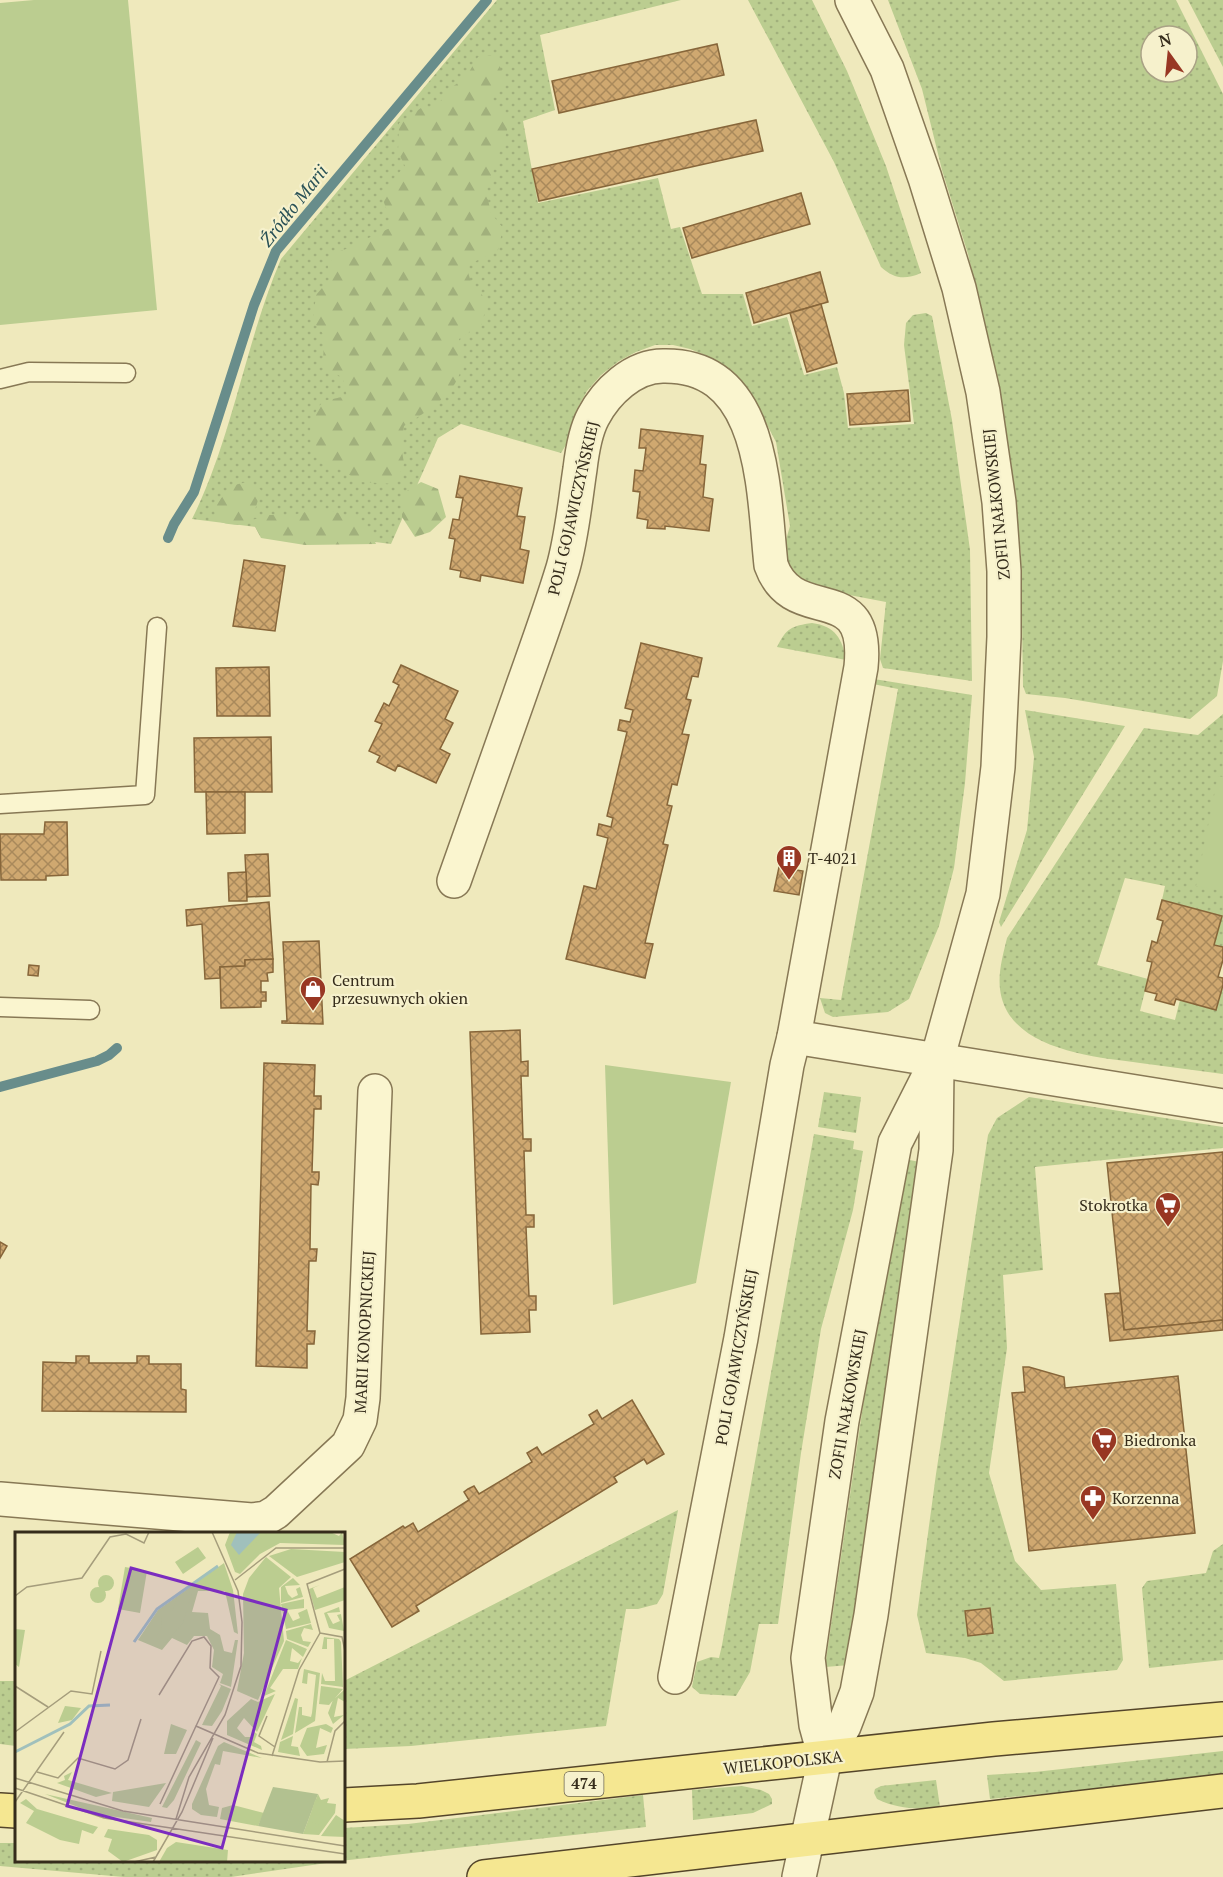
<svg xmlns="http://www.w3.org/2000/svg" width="1223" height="1877" font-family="'PT Serif',serif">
<defs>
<pattern id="grass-dots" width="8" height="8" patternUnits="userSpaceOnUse" patternTransform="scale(1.5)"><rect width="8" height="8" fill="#bbcd90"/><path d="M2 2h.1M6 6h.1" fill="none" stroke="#a1b07c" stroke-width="1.8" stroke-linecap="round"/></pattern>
<pattern id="forest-firs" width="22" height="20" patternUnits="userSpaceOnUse" patternTransform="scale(1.5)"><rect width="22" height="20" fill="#bbcd90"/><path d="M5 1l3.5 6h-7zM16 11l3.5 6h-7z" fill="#a1b07c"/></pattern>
<pattern id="building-cross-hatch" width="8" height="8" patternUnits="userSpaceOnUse" patternTransform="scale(1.5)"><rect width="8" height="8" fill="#cfa870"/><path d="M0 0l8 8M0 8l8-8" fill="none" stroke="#a9895b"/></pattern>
</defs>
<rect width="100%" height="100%" fill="#efe9bc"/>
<g fill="url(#grass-dots)" fill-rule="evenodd">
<path d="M497,0H681L540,35L555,110L523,121L538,203L658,178L671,229L680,227L702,294H743L752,326L787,317L804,375L837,367L844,393L848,428L914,424L904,345L906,323L913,315L926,313L932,316L952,420L970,550L972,681L883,668L880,659L886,602L823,590L803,583L789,569L783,550L790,526L776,442L754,400L742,383L705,355L690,349L673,345H655L636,352L619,361L601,375L587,391L576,411L569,440L561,453L461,424L438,438L391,544L192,519C233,437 245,343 281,259Z"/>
<path d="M748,0H812L847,71L886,166L921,273C905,280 894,279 881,267L834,162Z"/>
<path d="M888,0H1176L1223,94V661L1217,696L1190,719L1065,698L1026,694L1023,686L1021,555L1002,403L968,254L942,170L922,89ZM1151,36H1187V72H1151Z"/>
<polygon points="1188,0 1223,0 1223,67"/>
<path d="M812,623C835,626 842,638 846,660L777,647C786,628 792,626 812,623Z"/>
<polygon points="874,679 972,695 965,783 954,868 939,926 909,999 888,1012 833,1017 825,1013 820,998 841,1000 898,689 873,684"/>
<polygon points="1025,710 1125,726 1001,927 999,922 1027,830 1034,757"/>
<path d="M1223,714V947L1214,945L1221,916L1162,900L1165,886L1125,878L1097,965L1148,979L1140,1011L1175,1020L1180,1000L1216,1009L1223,985V1074C1195,1070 1168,1067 1140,1063C1094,1057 1007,1050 1000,989C998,972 1003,955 1007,938L1144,728L1198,735Z"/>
<polygon points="824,1092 861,1097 856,1133 818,1127"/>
<polygon points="1029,1097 1223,1127 1223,1148 1035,1167 1043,1270 1003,1275 1007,1348 989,1473 1015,1561 1041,1590 1116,1584 1123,1660 1117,1670 1004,1681 981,1663 965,1658 926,1653 917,1615 936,1474 988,1135 997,1118"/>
<polygon points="814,1134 854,1141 853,1149 863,1151 853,1210 821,1329 801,1453 778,1624 759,1624 750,1672 736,1696 700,1694 692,1687 697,1662 711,1657 719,1658 722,1645"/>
<polygon points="899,1158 920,1162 850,1665 825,1667"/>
<polygon points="678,1510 663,1594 657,1604 638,1609 626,1609 606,1726 411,1746 344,1749 344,1681"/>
<polygon points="1223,1544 1223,1660 1149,1668 1142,1588 1147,1581 1206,1573 1213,1551"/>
<polygon points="0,1681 16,1681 16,1746 0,1744"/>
<polygon points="1223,1751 1223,1775 1124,1786 990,1799 987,1775 1035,1772"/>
<path d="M936,1780L940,1807C918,1810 898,1809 877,1799L874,1793L875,1789L881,1786Z"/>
<polygon points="742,1786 761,1790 769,1794 772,1799 772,1804 753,1813 693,1820 692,1790"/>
<polygon points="643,1795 646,1827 340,1861 231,1877 124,1877 0,1866 0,1843 16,1843 16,1860 344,1860 344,1828 408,1824"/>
</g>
<g fill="url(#forest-firs)">
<path d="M495,55L506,81L490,100L511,119L486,191L491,213L503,228L498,250L466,266L471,282L488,302L481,325L459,339C460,347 463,356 462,364C458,394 427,411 404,426L401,446L404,463L396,484L360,482L342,470L322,464L311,449L310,420L323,401L347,396L343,378L323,366L324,335L313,321L316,295L329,280L328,265L337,252L358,245L362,241L390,228V218L383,200L388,185L405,166L398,152L399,123L421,108L435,109L448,90L466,77L478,57Z"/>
<path d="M247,482L261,490L252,520L269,515H293L322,508L352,517L371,533L376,544L305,545L261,538L252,521C241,526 228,526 216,520L214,508L230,486Z"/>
<polygon points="421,482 438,489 446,517 430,532 415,537 402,517 402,494"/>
</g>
<g fill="#bbcd90">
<polygon points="34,0 128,0 157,310 0,325 0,3"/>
<polygon points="1218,776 1223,777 1223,891 1196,886"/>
<polygon points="605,1065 731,1082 696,1283 613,1305"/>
</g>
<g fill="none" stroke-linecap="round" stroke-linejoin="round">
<g stroke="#688d8b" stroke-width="10">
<polyline points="168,538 174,524 194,492 254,305 276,251 487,0"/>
<polyline points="0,1087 97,1061 109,1055 117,1048"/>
</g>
</g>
<g fill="url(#building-cross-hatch)" stroke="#87663a" stroke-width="1.5">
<polygon points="717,44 724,75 559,113 552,81"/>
<polygon points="756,120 763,151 539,201 532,169"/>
<polygon points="801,193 810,224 692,258 683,228"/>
<polygon points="820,272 828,302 754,323 746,293"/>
<polygon points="821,304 837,363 807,372 790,313"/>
<polygon points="908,390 910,421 850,425 847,394"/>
<polygon points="641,429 703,436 700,464 706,465 703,497 713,499 709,531 665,526 665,529 647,528 648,520 637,518 640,492 633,491 635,470 643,471 646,448 639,448"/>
<polygon points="460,476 522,488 517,516 525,517 520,549 529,551 523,583 481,575 480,581 460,577 461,571 450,569 455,539 449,538 453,519 459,520 463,498 456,497"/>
<polygon points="244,560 285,566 275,631 233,626"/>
<polygon points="641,643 702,658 698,677 692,676 686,699 691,700 682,734 689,735 677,785 672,784 667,805 672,806 663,844 668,845 645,943 653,944 645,978 566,959 584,886 596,889 608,838 597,835 599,824 611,827 613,818 607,816 627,732 618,730 620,720 630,722 633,710 625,708"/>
<polygon points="401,665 458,691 445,719 453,723 440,749 450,754 436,783 398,765 395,771 377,762 380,756 369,751 382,724 375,721 384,703 389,706 399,685 393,682"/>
<polygon points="269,667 270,716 217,716 216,668"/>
<polygon points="271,737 272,792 195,792 194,738"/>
<polygon points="206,792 245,792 245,833 207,834"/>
<polygon points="45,822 67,822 68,875 46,876 46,880 1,880 0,834 44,834"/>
<polygon points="268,854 270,896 247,897 245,855"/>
<polygon points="779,867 803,871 799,895 774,891"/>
<polygon points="246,872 247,901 229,901 228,873"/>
<polygon points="1162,900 1222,916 1214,945 1223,947 1223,960 1218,977 1223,978 1223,985 1216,1010 1176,999 1174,1005 1155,1000 1157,994 1145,991 1152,962 1147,961 1152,941 1157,943 1163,921 1157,919"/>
<polygon points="269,902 273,959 245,960 245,966 220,967 220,978 205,979 202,924 187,926 186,910"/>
<polygon points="319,941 323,1024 282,1023 282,1021 287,1021 283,942"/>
<polygon points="273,959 273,972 267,973 268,981 261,981 261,992 266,992 266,1001 261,1001 261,1007 221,1008 220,967 245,966 245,960"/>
<polygon points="29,965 39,966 38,976 28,975"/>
<polygon points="520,1030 521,1062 528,1061 528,1076 521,1076 523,1139 531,1139 531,1151 524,1151 526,1215 534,1215 534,1227 526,1227 529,1296 536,1296 536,1310 529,1310 530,1332 481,1334 470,1032"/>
<polygon points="264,1063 315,1065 314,1096 321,1096 321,1109 314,1109 312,1172 319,1172 319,1178 318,1185 311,1184 310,1249 317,1249 316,1261 309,1261 307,1331 315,1331 314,1344 307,1344 307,1368 256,1366"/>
<polygon points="1223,1152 1223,1320 1124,1330 1107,1163"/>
<polygon points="0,1242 7,1246 0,1258"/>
<polygon points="1120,1293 1124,1330 1223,1320 1223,1330 1110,1341 1105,1294"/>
<polygon points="76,1356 89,1356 89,1363 137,1363 137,1356 149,1356 149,1364 181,1364 181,1389 186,1390 186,1412 42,1411 43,1362 76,1363"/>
<polygon points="1023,1367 1029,1367 1064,1377 1065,1388 1178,1376 1195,1533 1029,1551 1012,1393 1025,1392"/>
<polygon points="632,1400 664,1454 647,1464 644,1459 614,1477 617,1482 416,1606 419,1611 392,1627 350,1559 403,1526 405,1528 413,1523 418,1532 469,1500 464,1492 468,1489 474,1486 479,1494 532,1462 527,1453 537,1447 542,1455 594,1424 589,1415 597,1410 602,1419"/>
<polygon points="990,1608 993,1633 968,1636 965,1611"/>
</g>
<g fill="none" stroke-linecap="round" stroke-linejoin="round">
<g stroke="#877855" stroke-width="21">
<g id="service">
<polyline points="0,379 29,372 126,373"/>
<polyline points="0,804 145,795 157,627"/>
<polyline points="0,1007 90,1010"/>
</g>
</g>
<g stroke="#877855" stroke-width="36">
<g id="minor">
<path d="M454,881C476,819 498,758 519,697C534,654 550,611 563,568C572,536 575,502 580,469C582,452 585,432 593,417C606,392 633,366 663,366C766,364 763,492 771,565C794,629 870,575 861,667L794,1037L1223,1106"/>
<polyline points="0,1499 252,1520 266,1518 276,1512 348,1445 360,1420 363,1398 375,1091"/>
<polyline points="675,1677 741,1338 787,1065 794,1037"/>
<polyline points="825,1758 816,1725 808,1658 842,1421 895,1143 937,1060 983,894 998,767 1004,637 1004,571 999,502 983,392 959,288 925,178 887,69 852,0"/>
<polyline points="799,1877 825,1758 844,1726 857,1692 871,1615 936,1150 937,1068"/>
</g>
</g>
<g stroke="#54452a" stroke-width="36">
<g id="primary">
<polyline points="344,1805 418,1801 994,1739 1223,1719"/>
<polyline points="0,1810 16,1811"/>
<polyline points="484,1877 1223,1791"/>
</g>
</g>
<use href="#service" stroke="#faf5cf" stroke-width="18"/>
<use href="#minor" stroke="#faf5cf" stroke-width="33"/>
<use href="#primary" stroke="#f5e791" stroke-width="33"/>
</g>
<defs>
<g id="building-pin" transform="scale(1.35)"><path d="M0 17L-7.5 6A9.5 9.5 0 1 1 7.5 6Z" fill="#983723" stroke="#f6f1cc"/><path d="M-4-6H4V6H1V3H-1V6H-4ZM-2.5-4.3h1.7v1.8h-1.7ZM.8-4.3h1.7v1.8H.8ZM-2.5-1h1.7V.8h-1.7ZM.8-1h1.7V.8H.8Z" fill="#fff"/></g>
<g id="shop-pin" transform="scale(1.35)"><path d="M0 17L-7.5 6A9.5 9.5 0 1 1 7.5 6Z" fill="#983723" stroke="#f6f1cc"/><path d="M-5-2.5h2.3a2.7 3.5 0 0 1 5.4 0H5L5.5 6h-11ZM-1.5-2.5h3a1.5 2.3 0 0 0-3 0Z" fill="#fff"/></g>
<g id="supermarket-pin" transform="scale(1.35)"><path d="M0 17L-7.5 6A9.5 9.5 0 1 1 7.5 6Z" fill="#983723" stroke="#f6f1cc"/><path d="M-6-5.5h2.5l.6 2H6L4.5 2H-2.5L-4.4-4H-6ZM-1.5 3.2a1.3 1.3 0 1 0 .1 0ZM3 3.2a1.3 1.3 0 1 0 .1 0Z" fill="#fff"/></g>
<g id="pharmacy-pin" transform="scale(1.35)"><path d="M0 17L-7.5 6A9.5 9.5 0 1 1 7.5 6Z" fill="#983723" stroke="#f6f1cc"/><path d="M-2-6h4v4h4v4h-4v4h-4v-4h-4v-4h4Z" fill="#fff"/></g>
</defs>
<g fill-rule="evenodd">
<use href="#building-pin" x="789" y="858"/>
<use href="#shop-pin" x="313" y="989"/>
<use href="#supermarket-pin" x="1168" y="1205"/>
<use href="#supermarket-pin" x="1104" y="1440"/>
<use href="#pharmacy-pin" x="1093" y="1498"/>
</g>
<g text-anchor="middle" stroke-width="4.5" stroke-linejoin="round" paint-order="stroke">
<rect fill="#f6f1cc" stroke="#6f6750" stroke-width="1.5" x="564.5" y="1772" width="39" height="24" rx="4.5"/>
<g font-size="15" font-weight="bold" fill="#352c1b">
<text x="584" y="1789">474</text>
</g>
<g font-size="16" fill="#352c1b" stroke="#f6f1cc">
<text transform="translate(996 504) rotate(-96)" y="6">ZOFII NAŁKOWSKIEJ</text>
<text transform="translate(573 508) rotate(-77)" y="6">POLI GOJAWICZYŃSKIEJ</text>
<text transform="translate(364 1332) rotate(-87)" y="6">MARII KONOPNICKIEJ</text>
<text transform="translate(736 1357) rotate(-80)" y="6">POLI GOJAWICZYŃSKIEJ</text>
<text transform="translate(847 1404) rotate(-80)" y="6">ZOFII NAŁKOWSKIEJ</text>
<text transform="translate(783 1762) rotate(-6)" y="6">WIELKOPOLSKA</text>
</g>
<g font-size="16" fill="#352c1b" stroke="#f6f1cc" text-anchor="start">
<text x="808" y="864">T-4021</text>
<text x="332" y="986">Centrum<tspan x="332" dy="18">przesuwnych okien</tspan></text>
<text x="1148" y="1211" text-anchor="end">Stokrotka</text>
<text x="1124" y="1446">Biedronka</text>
<text x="1112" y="1504">Korzenna</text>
</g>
<g font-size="18" font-style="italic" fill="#295156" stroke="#f6f1cc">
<text transform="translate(294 206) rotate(-52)" y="6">Źródło Marii</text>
</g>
</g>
<g transform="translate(15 1532)">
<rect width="330" height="330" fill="#efe9bc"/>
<path d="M215,0H315L324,4L327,0L330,13L265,11L245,22L225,42L220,40L210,13ZM276,17L330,20V30L282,45L254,24ZM251,25L276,45L264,56L269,109L243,168L222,159L229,121L228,62L234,46ZM209,31L218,58L223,102L219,100L210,59H183L177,80L193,81L195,97L205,103L209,119L217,121L220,108H223L216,155L205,151L208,142L197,135L199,118L192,104H179L172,113L157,106L147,118L123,108L143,78ZM278,46L285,53L270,54L273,62L277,66L283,63L281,57L285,55L288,65L266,71V55ZM305,53L298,56L302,66L330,55V68L300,78L294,57ZM289,67V76L272,78L278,89L285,86L283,81L292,77L296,91L271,97L266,72ZM324,75L325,80L312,81L318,92L325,89L322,83L326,82L329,99L314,96L309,81ZM296,92L298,98L289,96L286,103L288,109L296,110L293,115L272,107L271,99ZM309,105L324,107L326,110L328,155L306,152L307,141L310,149H320L319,107H312V117H307ZM271,108L292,117L288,125L277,116L275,129L283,131L287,126L283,137H268L255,156L261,159L249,164ZM289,137L305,141L300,189L280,201L284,175H287V183L296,185L297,181L301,143L293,141L292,152L287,151ZM204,152L216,157L207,179L197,194L187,193L206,154ZM306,154L328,157L314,173L304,172ZM329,158L330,170L323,166L319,185L329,183L318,192L313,181L318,168ZM260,162L242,200L229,186L222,196L230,205H236L238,199L242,202L239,210L246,214L247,218L212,203V189L236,167L243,170ZM280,166L283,167L278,202L266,208ZM311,192L318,196L316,201L305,196L301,216L312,213L309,222L292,224L285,214L292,196ZM278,204L276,214L283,215L285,224L263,220L265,210ZM181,208L186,211L159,268L152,276L147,275ZM209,210L247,226L208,219L205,233L200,232L191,257L194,273L204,275L202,285L186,283L177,277V272L203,214ZM57,240L53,248L97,261L81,265L42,251L50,248L49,244ZM151,251L134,275L97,269L98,260ZM30,262L137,286L136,290L81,282ZM303,262L306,268L314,266L312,271L321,272L320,281L304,303L288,302ZM11,267L22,277L83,295L78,302L67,298L64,312L45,308L11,291L19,279L5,271ZM218,273L249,281L243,294L205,287L207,276ZM93,297L134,303L142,308V318L108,330L93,319L97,307L89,305ZM161,310L213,318L212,330H144L152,316Z" fill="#bbcd90"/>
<path d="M254,0L273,1L265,9L240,19L235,30L223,38L219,28ZM293,0H310L323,8L299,10ZM177,60L168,91L150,111L145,109L140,104L147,98L146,84L158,78L162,65ZM50,174L66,176L57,188L43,191ZM321,283L330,289V305L306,304Z" fill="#bbcd90"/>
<path d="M258,255L303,262L288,302L243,294Z" fill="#b2c190"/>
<path d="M183,15L191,26L168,42L160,30ZM110,35L132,39L125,81L103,77ZM83 51a8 8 0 1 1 16 0a8 8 0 1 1-16 0ZM75 63a8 8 0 1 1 16 0a8 8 0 1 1-16 0ZM0,97L10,98L4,135L0,132ZM156,192L172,198L161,222H149ZM300,268L313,272L306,293L294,289Z" fill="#bbcd90"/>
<path d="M222,0H246L224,23L216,13Z" fill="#a0c0bc"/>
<path fill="none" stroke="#a0c0bc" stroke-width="3" d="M119,110L142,77L203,34M0,220L55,192L74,174L95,173"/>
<path fill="none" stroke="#a59d7c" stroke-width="1.5" d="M220,48L261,16H330M0,64L12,55L67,46L95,5L111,2L129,11L134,0M305,101L327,105L330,119M0,154L33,175M144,163L177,109L189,105L196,114L195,136L204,145L181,194L243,221L305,230L330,229M252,184L244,204L260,215M0,200L56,159L77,162L86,119M257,224L284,138L305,101L292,52L330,37M312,230L320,199L330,189M22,240L43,246L63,226L100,237L113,228L126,187M0,246L108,279L330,314M0,256L89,286L330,322M0,270L49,200M145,272L181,194M161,287L174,245L210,183L226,134L227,90L223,59L197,0M119,330L141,325M138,330L167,280L198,206"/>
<path fill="#7b2cbf" fill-opacity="0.15" stroke="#7b2cbf" stroke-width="3" d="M116,36L271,78L207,316L52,274Z"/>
<rect width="330" height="330" fill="none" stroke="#352c1b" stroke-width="3"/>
</g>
<g transform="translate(1169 54) rotate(345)"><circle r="28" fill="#f6f1cc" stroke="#a9a285" stroke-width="1.5"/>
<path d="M0-4.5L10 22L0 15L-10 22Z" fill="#983723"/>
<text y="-9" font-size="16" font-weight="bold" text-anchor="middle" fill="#352c1b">N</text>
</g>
</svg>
